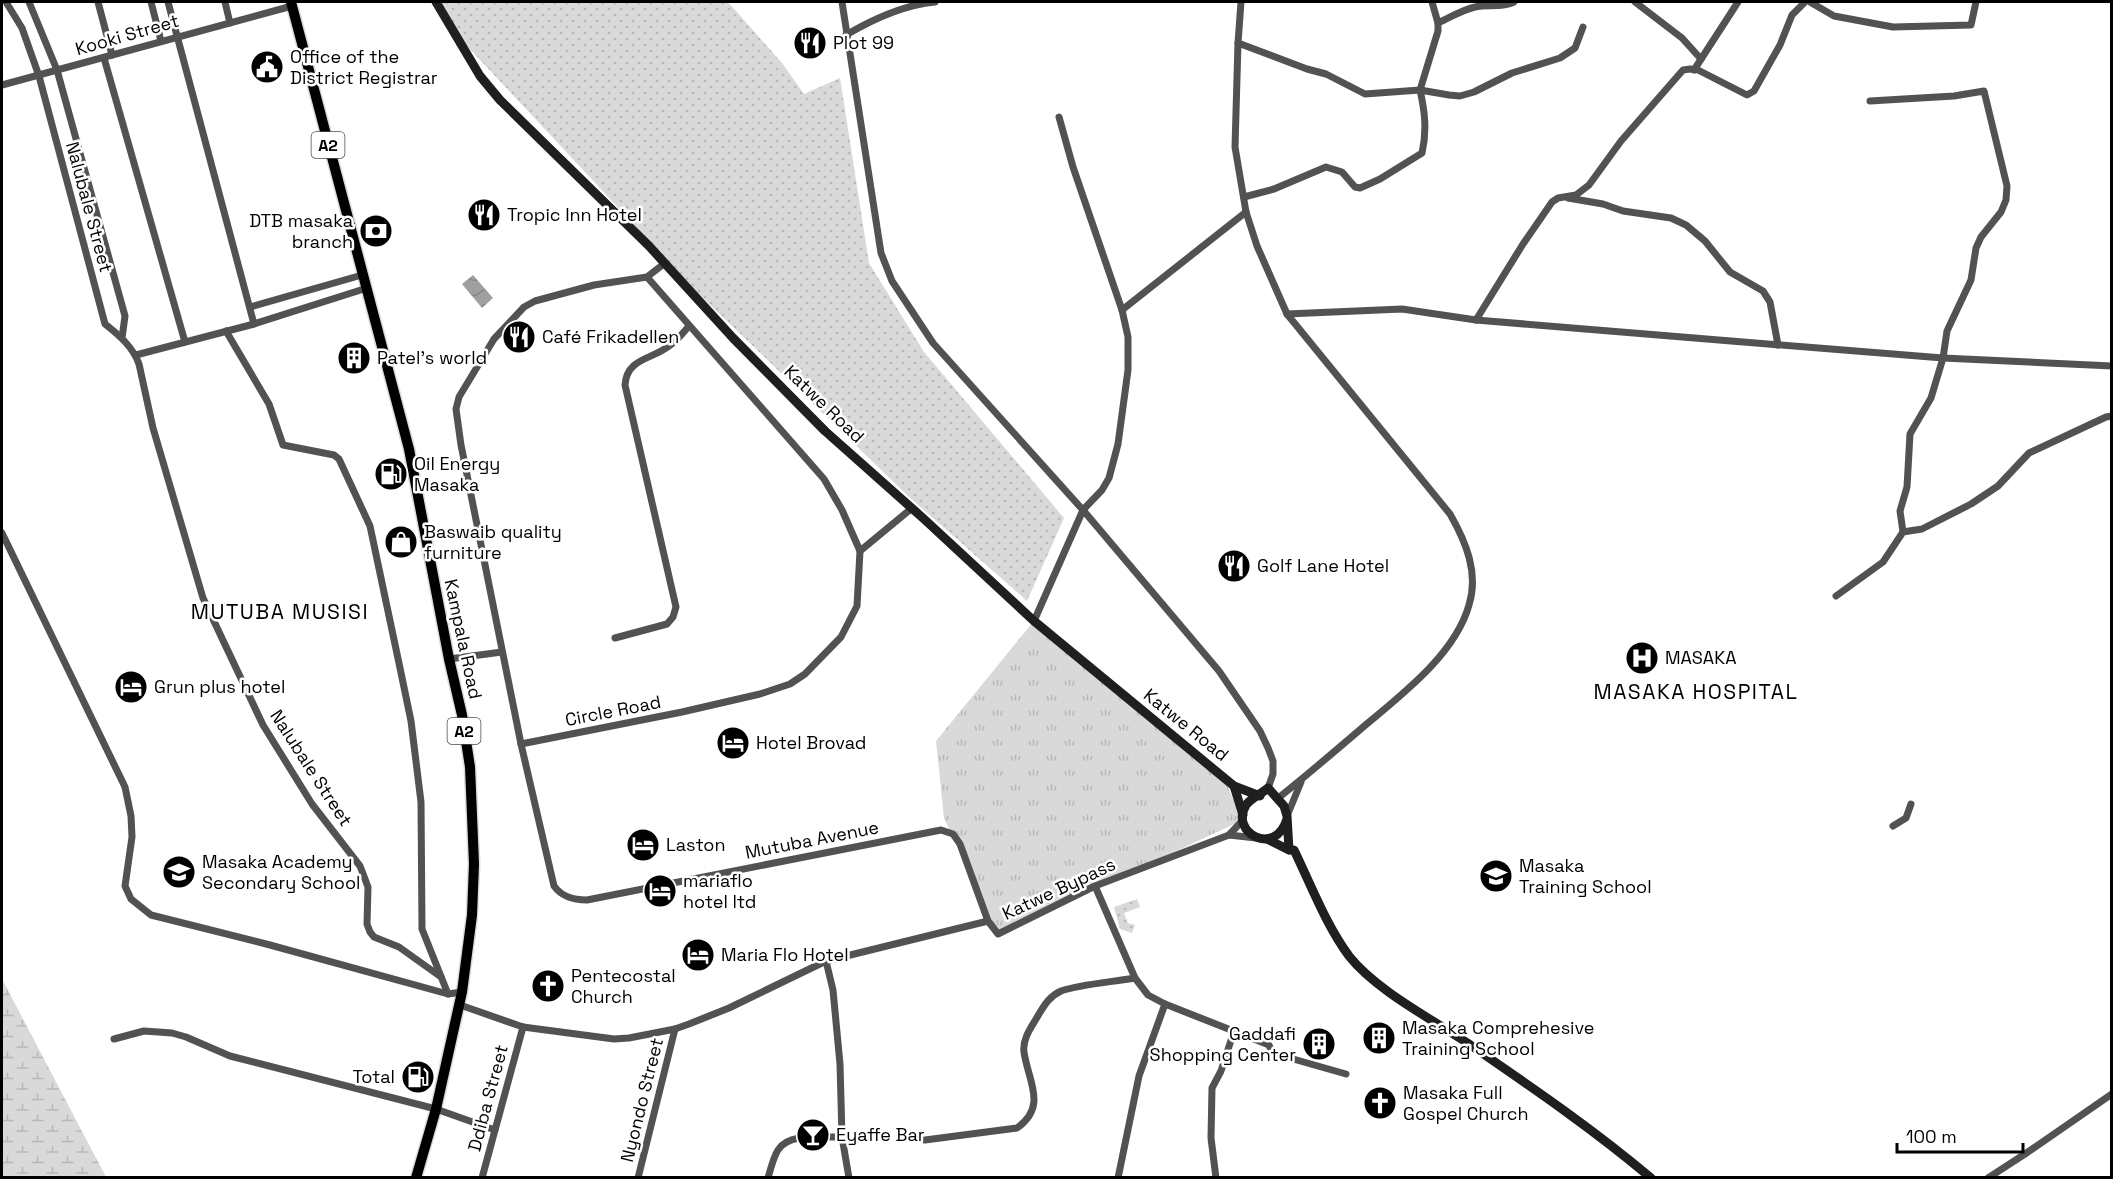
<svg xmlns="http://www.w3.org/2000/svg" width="2113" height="1179" font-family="'Space Grotesk',sans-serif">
<defs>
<pattern id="grass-dots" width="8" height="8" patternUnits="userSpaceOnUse" patternTransform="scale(1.5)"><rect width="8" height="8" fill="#d9d9d9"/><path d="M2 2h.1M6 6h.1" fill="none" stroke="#b8b8b8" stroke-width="1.8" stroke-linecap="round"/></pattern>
<pattern id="wetland-marsh" width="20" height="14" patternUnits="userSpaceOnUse" patternTransform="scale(1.5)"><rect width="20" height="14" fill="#d9d9d9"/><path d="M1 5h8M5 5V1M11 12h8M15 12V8" fill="none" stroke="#b8b8b8"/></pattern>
<pattern id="park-tufts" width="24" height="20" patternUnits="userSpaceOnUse" patternTransform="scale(1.5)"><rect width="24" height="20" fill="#d9d9d9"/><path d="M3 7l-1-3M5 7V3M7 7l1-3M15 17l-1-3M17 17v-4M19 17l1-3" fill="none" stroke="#b8b8b8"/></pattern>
<pattern id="water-waves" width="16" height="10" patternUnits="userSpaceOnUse" patternTransform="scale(1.5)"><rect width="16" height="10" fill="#a0a0a0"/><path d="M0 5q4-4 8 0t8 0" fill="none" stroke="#888"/></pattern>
</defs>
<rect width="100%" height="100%" fill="#fff"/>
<g fill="url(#grass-dots)">
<polygon points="437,2 728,2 782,63 804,94 840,78 869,263 924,352 1064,518 1027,601 908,496 698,293 454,32"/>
<polygon points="1137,899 1140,907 1124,913 1128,923 1135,925 1132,933 1120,929 1114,907"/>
</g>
<polygon fill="url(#wetland-marsh)" points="2,979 106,1177 2,1177"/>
<polygon fill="url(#park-tufts)" points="1034,621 1223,777 1243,820 998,934 944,818 936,741"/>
<polygon fill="url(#water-waves)" points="473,275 493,298 482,308 462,284"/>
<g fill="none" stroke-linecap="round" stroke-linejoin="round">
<g stroke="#dbdbdb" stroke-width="13">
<polyline id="primary" points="291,2 409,449 449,659 462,715 470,767 474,864 472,915 462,992 436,1109 416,1178"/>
</g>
<g stroke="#525252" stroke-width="7">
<path d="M6,2L22,28L39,76L105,324C119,335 133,347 139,364L153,428L203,598L263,725L312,804L360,866L368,887L367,924L370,932L374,937L399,947L441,977"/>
<polyline points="29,2 57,70 125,316 122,338"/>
<polyline points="98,2 112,55"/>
<polyline points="151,2 161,41"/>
<polyline points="168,2 254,324"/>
<polyline points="225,2 230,23"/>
<polyline points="842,2 881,253 892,281 933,343 1083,510 1219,671 1260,731 1268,748 1273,761 1273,774 1268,788"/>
<path d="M1241,2L1238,43L1235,147L1246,212L1257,246L1287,314L1450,514C1466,542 1479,573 1469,605C1455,655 1400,696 1362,728C1334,752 1306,776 1277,799"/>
<polyline points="1635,2 1682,38 1701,59"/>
<polyline points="1810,2 1834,16 1893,27 1971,25 1976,2"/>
<path d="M1438,23C1451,17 1462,10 1475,7C1488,4 1502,8 1514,2"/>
<path d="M846,35C873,19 903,5 935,2"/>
<polyline points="1238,43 1307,69 1326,74 1365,94 1420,90 1438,31 1438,23 1432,2"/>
<polyline points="104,58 185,342"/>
<polyline points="1694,70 1738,2"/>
<polyline points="2,85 292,6"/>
<polyline points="1870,101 1954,96 1984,91 2007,186 2006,200 2001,212 1981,237 1976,248 1971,280 1947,331 1943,358 1931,398 1910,434 1907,487 1900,511 1903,532"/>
<path d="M1244,197L1274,189L1326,167L1342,172L1355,187L1360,188L1380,179L1422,153C1427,131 1425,112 1420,90L1449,95L1460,96L1474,92L1512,73L1560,58L1575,48L1583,27"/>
<polyline points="1568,198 1603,204 1623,211 1671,218 1686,225 1705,241 1730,272 1763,291 1770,302 1778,345"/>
<polyline points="647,277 824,479 842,510 860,551 857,606 841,637 805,674 790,684 760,694 682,712 521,744 461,445 456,409 459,397 494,339 524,307 535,301 594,285 647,277 665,263"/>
<polyline points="250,307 362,275"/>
<polyline points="1122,310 1246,212"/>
<polyline points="1287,314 1402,309 1476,320 1731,341 1943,358 2112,366"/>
<polyline points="1476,320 1523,244 1552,202 1558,198 1576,195 1589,185 1621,141 1683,70 1690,69 1698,70 1747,95 1754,91 1780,45 1792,15 1805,2"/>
<polyline points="226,331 269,404 283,445 334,455 339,459 370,526 400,668 411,721 421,802 422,929 448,994"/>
<polyline points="136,355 254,324 367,288"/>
<polyline points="2,533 125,787 131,816 132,837 125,886 131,899 151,915 270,945 448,994 462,992"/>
<polyline points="860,551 912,508"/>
<polyline points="1836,596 1883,562 1903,532 1922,529 1971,504 1998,486 2029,453 2106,417 2112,416"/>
<polyline points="1034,621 1083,510 1102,490 1109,478 1118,444 1128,370 1128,337 1122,310 1073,167 1059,117"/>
<path d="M615,638L667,624L673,617L676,607L625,385C627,358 651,360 669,346C677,341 683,333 689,326"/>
<polyline points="449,659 502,652"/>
<path d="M521,744L554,886C562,897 573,900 587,900L941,830L953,834L960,844L988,921"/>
<polyline points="1287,816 1301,782"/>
<polyline points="1893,826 1906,818 1911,804"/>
<polyline points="1229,835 1243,820"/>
<polyline points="1095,886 1135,978 1148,995 1165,1004 1269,1045 1272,1053 1346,1074"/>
<polyline points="826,961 833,990 840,1064 842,1137 849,1178"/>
<polyline points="460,1005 523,1027 614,1039 629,1038 675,1029 689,1024 729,1008 826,961 988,921 998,934 1095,886 1229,835 1256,838"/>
<polyline points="114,1039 144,1031 172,1033 186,1037 230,1056 436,1109 495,1130"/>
<path d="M925,1140L1017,1128C1048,1106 1028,1081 1024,1052C1022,1038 1033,1025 1039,1014C1045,1004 1050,996 1061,991C1081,984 1113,982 1135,978"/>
<polyline points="482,1178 523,1027"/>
<polyline points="638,1178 675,1029"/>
<path d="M768,1178C771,1168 773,1158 778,1150C789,1132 823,1138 842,1137"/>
<polyline points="1118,1178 1139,1076 1165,1004"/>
<polyline points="1216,1178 1211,1138 1212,1088 1221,1071 1234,1031"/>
<polyline points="1988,1178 2025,1154 2112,1094"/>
</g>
<g stroke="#1f1f1f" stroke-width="9">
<polyline points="436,2 480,76 500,100 649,246 733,338 825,431 924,519 1034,621 1234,786 1260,796"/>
<polyline points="1234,786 1243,815"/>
<path d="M1287,819C1275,858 1229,832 1246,805C1251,798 1261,794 1268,788L1284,806L1287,816L1289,850"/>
<path d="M1267,839L1289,850H1294C1311,885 1326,925 1349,956C1375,989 1428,1017 1463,1040C1527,1084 1592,1128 1651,1178"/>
</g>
<use href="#primary" stroke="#000" stroke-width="10"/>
</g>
<defs>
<g id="restaurant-disc" transform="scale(1.725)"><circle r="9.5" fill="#000" stroke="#fff"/><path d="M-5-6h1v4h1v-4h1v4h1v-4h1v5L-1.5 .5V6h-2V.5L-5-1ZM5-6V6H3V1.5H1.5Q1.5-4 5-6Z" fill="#fff"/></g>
<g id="civic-disc" transform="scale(1.725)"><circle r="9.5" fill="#000" stroke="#fff"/><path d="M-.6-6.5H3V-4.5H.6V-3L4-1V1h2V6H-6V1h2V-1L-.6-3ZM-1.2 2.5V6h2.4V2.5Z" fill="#fff"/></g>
<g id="bank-disc" transform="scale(1.725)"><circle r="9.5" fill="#000" stroke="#fff"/><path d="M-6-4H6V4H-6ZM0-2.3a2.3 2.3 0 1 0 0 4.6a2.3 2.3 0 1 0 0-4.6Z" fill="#fff"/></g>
<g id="building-disc" transform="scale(1.725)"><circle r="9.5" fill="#000" stroke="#fff"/><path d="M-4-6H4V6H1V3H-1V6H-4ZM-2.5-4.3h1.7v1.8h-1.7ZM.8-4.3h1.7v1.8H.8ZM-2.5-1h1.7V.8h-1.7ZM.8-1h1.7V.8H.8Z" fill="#fff"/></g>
<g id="fuel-disc" transform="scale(1.725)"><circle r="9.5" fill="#000" stroke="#fff"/><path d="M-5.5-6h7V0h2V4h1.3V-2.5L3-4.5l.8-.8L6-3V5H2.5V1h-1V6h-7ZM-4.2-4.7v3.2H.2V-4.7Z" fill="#fff"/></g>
<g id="shop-disc" transform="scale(1.725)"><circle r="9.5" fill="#000" stroke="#fff"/><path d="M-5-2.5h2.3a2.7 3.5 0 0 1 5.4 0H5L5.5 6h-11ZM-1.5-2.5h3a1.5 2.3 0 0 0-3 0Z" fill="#fff"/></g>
<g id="hospital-disc" transform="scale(1.725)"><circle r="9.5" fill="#000" stroke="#fff"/><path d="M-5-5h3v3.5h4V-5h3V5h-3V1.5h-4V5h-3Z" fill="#fff"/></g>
<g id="hotel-disc" transform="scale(1.725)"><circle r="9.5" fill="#000" stroke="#fff"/><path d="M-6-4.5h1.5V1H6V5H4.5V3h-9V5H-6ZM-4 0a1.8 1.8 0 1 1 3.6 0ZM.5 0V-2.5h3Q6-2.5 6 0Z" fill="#fff"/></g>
<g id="school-disc" transform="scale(1.725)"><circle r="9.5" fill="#000" stroke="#fff"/><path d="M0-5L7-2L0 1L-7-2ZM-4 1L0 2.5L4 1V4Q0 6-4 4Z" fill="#fff"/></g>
<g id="church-disc" transform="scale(1.725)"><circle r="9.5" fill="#000" stroke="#fff"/><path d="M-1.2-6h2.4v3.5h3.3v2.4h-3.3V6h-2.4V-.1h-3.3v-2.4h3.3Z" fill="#fff"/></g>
<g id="bar-disc" transform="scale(1.725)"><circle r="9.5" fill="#000" stroke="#fff"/><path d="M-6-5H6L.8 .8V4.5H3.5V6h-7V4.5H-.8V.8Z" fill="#fff"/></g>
</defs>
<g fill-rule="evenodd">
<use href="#restaurant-disc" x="810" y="43"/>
<use href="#civic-disc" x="267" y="67"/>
<use href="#restaurant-disc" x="484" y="215"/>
<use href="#bank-disc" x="376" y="231"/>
<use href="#restaurant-disc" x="519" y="337"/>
<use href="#building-disc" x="354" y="358"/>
<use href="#fuel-disc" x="391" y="474"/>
<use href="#shop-disc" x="401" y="542"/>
<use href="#restaurant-disc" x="1234" y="566"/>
<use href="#hospital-disc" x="1642" y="658"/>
<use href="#hotel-disc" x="131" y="687"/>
<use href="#hotel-disc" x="733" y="743"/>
<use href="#hotel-disc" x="643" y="845"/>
<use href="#school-disc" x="179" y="872"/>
<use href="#school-disc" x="1496" y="876"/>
<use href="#hotel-disc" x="660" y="891"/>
<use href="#hotel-disc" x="698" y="955"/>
<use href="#church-disc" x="548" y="986"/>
<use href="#building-disc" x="1379" y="1038"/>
<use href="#building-disc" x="1319" y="1044"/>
<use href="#fuel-disc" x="418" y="1077"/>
<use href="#church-disc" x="1380" y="1103"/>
<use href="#bar-disc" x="813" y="1135"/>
</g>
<g text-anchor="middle" stroke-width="5" stroke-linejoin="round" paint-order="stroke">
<g fill="#fff" stroke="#4c4c4c" stroke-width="1.5">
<rect x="311.5" y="132" width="33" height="26" rx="4.5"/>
<rect x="447.5" y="718" width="33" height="26" rx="4.5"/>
</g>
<g font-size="16" font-weight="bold" fill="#000">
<text x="328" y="151">A2</text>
<text x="464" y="737">A2</text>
</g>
<g font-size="18" fill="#000" stroke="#fff">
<text transform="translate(127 35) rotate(-16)" y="6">Kooki Street</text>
<text transform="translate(89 207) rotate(75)" y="6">Nalubale Street</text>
<text transform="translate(824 404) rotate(44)" y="6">Katwe Road</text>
<text transform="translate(463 639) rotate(78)" y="6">Kampala Road</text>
<text transform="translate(613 711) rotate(-11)" y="6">Circle Road</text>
<text transform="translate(1186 725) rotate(39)" y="6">Katwe Road</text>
<text transform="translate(311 768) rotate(57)" y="6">Nalubale Street</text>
<text transform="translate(812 840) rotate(-11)" y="6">Mutuba Avenue</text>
<text transform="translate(1059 889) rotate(-25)" y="6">Katwe Bypass</text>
<text transform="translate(488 1098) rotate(-75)" y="6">Ddiba Street</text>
<text transform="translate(642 1100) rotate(-76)" y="6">Nyondo Street</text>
</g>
<g font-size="18" fill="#000" stroke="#fff" text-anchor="start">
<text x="833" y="49">Plot 99</text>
<text x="290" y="63">Office of the<tspan x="290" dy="21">District Registrar</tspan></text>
<text x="507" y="221">Tropic Inn Hotel</text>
<text x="353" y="227" text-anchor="end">DTB masaka<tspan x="353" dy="21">branch</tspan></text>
<text x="542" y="343">Café Frikadellen</text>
<text x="377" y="364">Patel's world</text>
<text x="414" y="470">Oil Energy<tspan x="414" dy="21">Masaka</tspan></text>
<text x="424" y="538">Baswaib quality<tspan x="424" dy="21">furniture</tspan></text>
<text x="1257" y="572">Golf Lane Hotel</text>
<text x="1665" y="664">MASAKA</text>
<text x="154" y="693">Grun plus hotel</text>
<text x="756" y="749">Hotel Brovad</text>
<text x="666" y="851">Laston</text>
<text x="202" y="868">Masaka Academy<tspan x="202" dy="21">Secondary School</tspan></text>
<text x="1519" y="872">Masaka<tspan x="1519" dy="21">Training School</tspan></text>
<text x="683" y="887">mariaflo<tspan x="683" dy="21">hotel ltd</tspan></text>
<text x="721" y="961">Maria Flo Hotel</text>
<text x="571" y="982">Pentecostal<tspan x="571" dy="21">Church</tspan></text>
<text x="1402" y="1034">Masaka Comprehesive<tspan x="1402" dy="21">Training School</tspan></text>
<text x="1296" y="1040" text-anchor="end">Gaddafi<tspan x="1296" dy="21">Shopping Center</tspan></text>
<text x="395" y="1083" text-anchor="end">Total</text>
<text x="1403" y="1099">Masaka Full<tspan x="1403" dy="21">Gospel Church</tspan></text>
<text x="836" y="1141">Eyaffe Bar</text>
</g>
<g font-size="21" letter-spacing="1.5" fill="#000" stroke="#fff">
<text x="280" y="619">MUTUBA MUSISI</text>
<text x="1696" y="699">MASAKA HOSPITAL</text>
</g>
</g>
<rect width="2113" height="1179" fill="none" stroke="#000000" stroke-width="6"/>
<path d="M1897 1143v9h126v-9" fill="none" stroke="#000000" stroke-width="3"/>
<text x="1906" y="1143" font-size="18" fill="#000000" stroke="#ffffff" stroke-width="4.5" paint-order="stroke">100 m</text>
</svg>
